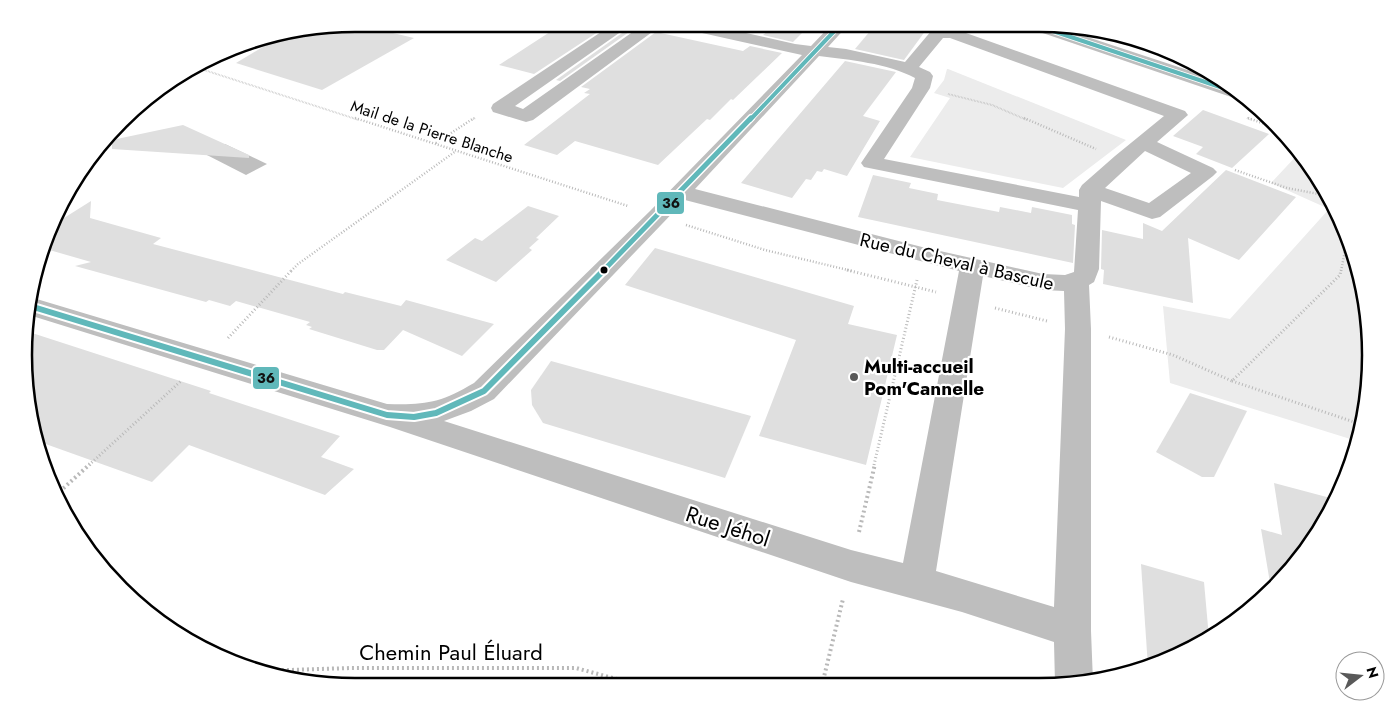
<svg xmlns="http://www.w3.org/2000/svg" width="1395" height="711" font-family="Jost,sans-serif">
<rect width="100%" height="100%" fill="#fff"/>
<g fill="#ececec">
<polygon points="1083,28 1125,35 1186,58 1195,63"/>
<polygon points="947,69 948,69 1126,140 1063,188 910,157 950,98 934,93 944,80"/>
<path d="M1300,152C1309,165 1319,177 1327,190C1371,268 1379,356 1360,442L1170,383L1163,306L1230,319L1329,209L1271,183Z"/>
</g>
<polygon fill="#bfbfbf" points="225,144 267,164 246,175 205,154"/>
<g fill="#dfdfdf">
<polygon points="355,24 414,38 322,90 236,63 281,36"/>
<polygon points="567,24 610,24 534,74 499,65 556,28 560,29"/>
<polygon points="777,24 811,24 793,42 763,35"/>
<polygon points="876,24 901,24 926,30 904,60 855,49"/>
<polygon points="632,26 636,27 560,81 556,80"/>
<polygon points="656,32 743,51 750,46 782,53 733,100 731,99 710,120 707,119 658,165 575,141 557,155 524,145 590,94 584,93 590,89 581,87"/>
<polygon points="845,61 896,72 863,116 880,121 847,176 824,169 822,172 817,171 811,180 806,179 792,198 741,183"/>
<polygon points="1203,110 1269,134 1232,168 1196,154 1203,147 1173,136"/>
<polygon points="183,125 249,155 249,158 112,149 112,140"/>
<polygon points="1226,170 1296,197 1239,260 1188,238 1193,303 1103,284 1104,270 1101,269 1102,230 1143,239 1143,223 1162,231"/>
<polygon points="873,175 911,183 909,188 938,194 937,200 999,212 1000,207 1031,213 1032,207 1072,215 1072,224 1075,225 1073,263 858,217"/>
<polygon points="91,201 90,218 161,238 153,244 343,294 345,292 401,306 406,300 494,324 462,356 403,330 384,350 377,350 309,329 312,327 306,325 310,322 236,301 230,306 209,300 206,302 75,266 91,262 46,249 56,223"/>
<polygon points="528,206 559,216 536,238 539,239 529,248 532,250 496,282 446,260 475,238 482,241"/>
<polygon points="655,248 854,306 848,324 897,335 866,465 759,436 796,340 625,285"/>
<polygon points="29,332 211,391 209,393 340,436 321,457 354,469 325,495 189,445 152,482 40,442 27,399"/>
<polygon points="551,361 751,416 725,478 543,423 532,405 531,390"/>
<polygon points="1190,393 1247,411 1214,477 1202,477 1156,452"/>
<polygon points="1274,483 1338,500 1303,558 1271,589 1261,529 1282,535"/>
<polygon points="1141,564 1204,582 1209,638 1166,662 1148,667"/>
</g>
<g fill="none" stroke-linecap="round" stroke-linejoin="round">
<g stroke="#b9b9b9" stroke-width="2" stroke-dasharray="0.5 1" stroke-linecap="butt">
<polyline points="198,68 359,120"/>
<polyline points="948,94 992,105 1027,120"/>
<polyline points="1247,118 1252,120"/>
<polyline points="472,120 475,118"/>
</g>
<g stroke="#b9b9b9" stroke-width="2.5" stroke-dasharray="1 2" stroke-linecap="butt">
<polyline points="355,118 628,206"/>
<polyline points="1024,118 1096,149"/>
<polyline points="1248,118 1282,130"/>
<polyline points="436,143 474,118"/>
<polyline points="1235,170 1287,188 1329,196"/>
<polyline points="686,225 765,250 852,271"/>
<polyline points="291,271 298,264 456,151"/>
<polyline points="1341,271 1348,236"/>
</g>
<g stroke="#b9b9b9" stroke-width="3" stroke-dasharray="1 2.5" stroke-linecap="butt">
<polyline points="847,270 936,292"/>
<polyline points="995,308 1047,321"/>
<polyline points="1109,337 1173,355 1232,381 1340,275 1341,270"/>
<polyline points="228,338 292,270"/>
<polyline points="1232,381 1363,425"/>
<polyline points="89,465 181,381"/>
<polyline points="874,465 917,280"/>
</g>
<g stroke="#b9b9b9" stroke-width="4" stroke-dasharray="2 3" stroke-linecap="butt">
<polyline points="56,495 90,464"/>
<polyline points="859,532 875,464"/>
<polyline points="257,671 351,668 576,668 642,686"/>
<polyline points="822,685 843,599"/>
</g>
<g fill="#bebebe" fill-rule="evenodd">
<polygon points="613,24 632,24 515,106 523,109 644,24 663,24 533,120 526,122 493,112 491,108 493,104"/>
<path d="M676,24H706L795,44L811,46L832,24H849L828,47L846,49L905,62L932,30L952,28L1185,111L1188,115L1157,142L1213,168L1217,172L1213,176L1160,217L1152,219L1101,201L1099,269L1094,282L1089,285L1091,329V631L1093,682L1083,684H1055L1054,642L962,612L851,582L390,427L29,315L30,297L387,404C426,405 440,403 474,383L650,211L802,55L684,29L678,27ZM943,38H950L1164,116L1115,156L1082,185L1079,190V197L884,159L930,88L933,76L930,72L919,67ZM819,56C850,60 887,63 915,78L912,88L861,163L864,167L1078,210L1074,272L1065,275L1043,274L922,247L695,189ZM1145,151L1191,173L1149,203L1105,188ZM685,200L959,271L903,563L851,550L444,421L471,411L494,399ZM983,276L1043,290L1064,291L1065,329L1054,607L936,571Z"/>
<polygon points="1023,24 1048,24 1227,83 1249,99 1237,99 1025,27"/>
</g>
<g stroke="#fff" stroke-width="6">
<g id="bus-1-far2">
<polyline points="1032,24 1244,95"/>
<polyline points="750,120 841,24"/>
</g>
</g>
<g stroke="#fff" stroke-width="8">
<polyline id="bus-1-far1" points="603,271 751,118"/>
</g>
<g stroke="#fff" stroke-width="10">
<polyline id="bus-1" points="30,306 387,415 414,417 436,413 484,391 604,270"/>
</g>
<use href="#bus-1-far2" stroke="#60b8ba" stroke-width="4"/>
<use href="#bus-1-far1" stroke="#60b8ba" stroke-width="5"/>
<use href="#bus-1" stroke="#60b8ba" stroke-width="6"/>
</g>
<circle fill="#000" stroke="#fff" stroke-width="2" cx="604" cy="270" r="4.5"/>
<circle fill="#595959" stroke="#fff" stroke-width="2" cx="854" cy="377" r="5"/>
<g text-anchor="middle" stroke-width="4.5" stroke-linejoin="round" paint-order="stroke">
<g font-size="16" fill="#000" stroke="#fff">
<text transform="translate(432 131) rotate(18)" y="6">Mail de la Pierre Blanche</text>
</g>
<g font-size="19" fill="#000" stroke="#fff">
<text transform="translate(957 261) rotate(13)" y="7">Rue du Cheval à Bascule</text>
</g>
<g font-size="19" font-weight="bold" fill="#000" stroke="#fff" text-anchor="start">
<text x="864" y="373">Multi-accueil<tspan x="864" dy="22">Pom'Cannelle</tspan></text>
</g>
<g font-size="22" fill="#000" stroke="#fff">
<text transform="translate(728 526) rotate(18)" y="8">Rue Jéhol</text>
<text x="451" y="660">Chemin Paul Éluard</text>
</g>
</g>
<path d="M0 0H1395V711H0ZM355 32H1039A323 323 0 0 1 1362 355V355A323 323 0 0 1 1039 678H355A323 323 0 0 1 32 355V355A323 323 0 0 1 355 32Z" fill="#fff" fill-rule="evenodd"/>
<path fill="none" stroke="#000" stroke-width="2.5" d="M355 32H1039A323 323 0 0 1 1362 355V355A323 323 0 0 1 1039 678H355A323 323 0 0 1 32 355V355A323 323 0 0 1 355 32Z"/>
<g stroke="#fff" stroke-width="2">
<rect x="656" y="191" width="29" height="24" rx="5" fill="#60b8ba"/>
<rect x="252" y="366" width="28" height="24" rx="5" fill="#60b8ba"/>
</g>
<g font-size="14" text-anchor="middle" font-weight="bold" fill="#111">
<text x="671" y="208">36</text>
<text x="266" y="383">36</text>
</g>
<g transform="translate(1360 676) rotate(74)"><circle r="24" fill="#ffffff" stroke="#999999"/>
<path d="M0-4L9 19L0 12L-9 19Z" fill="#595959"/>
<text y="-8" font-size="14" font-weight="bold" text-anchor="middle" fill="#000000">N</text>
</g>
</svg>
